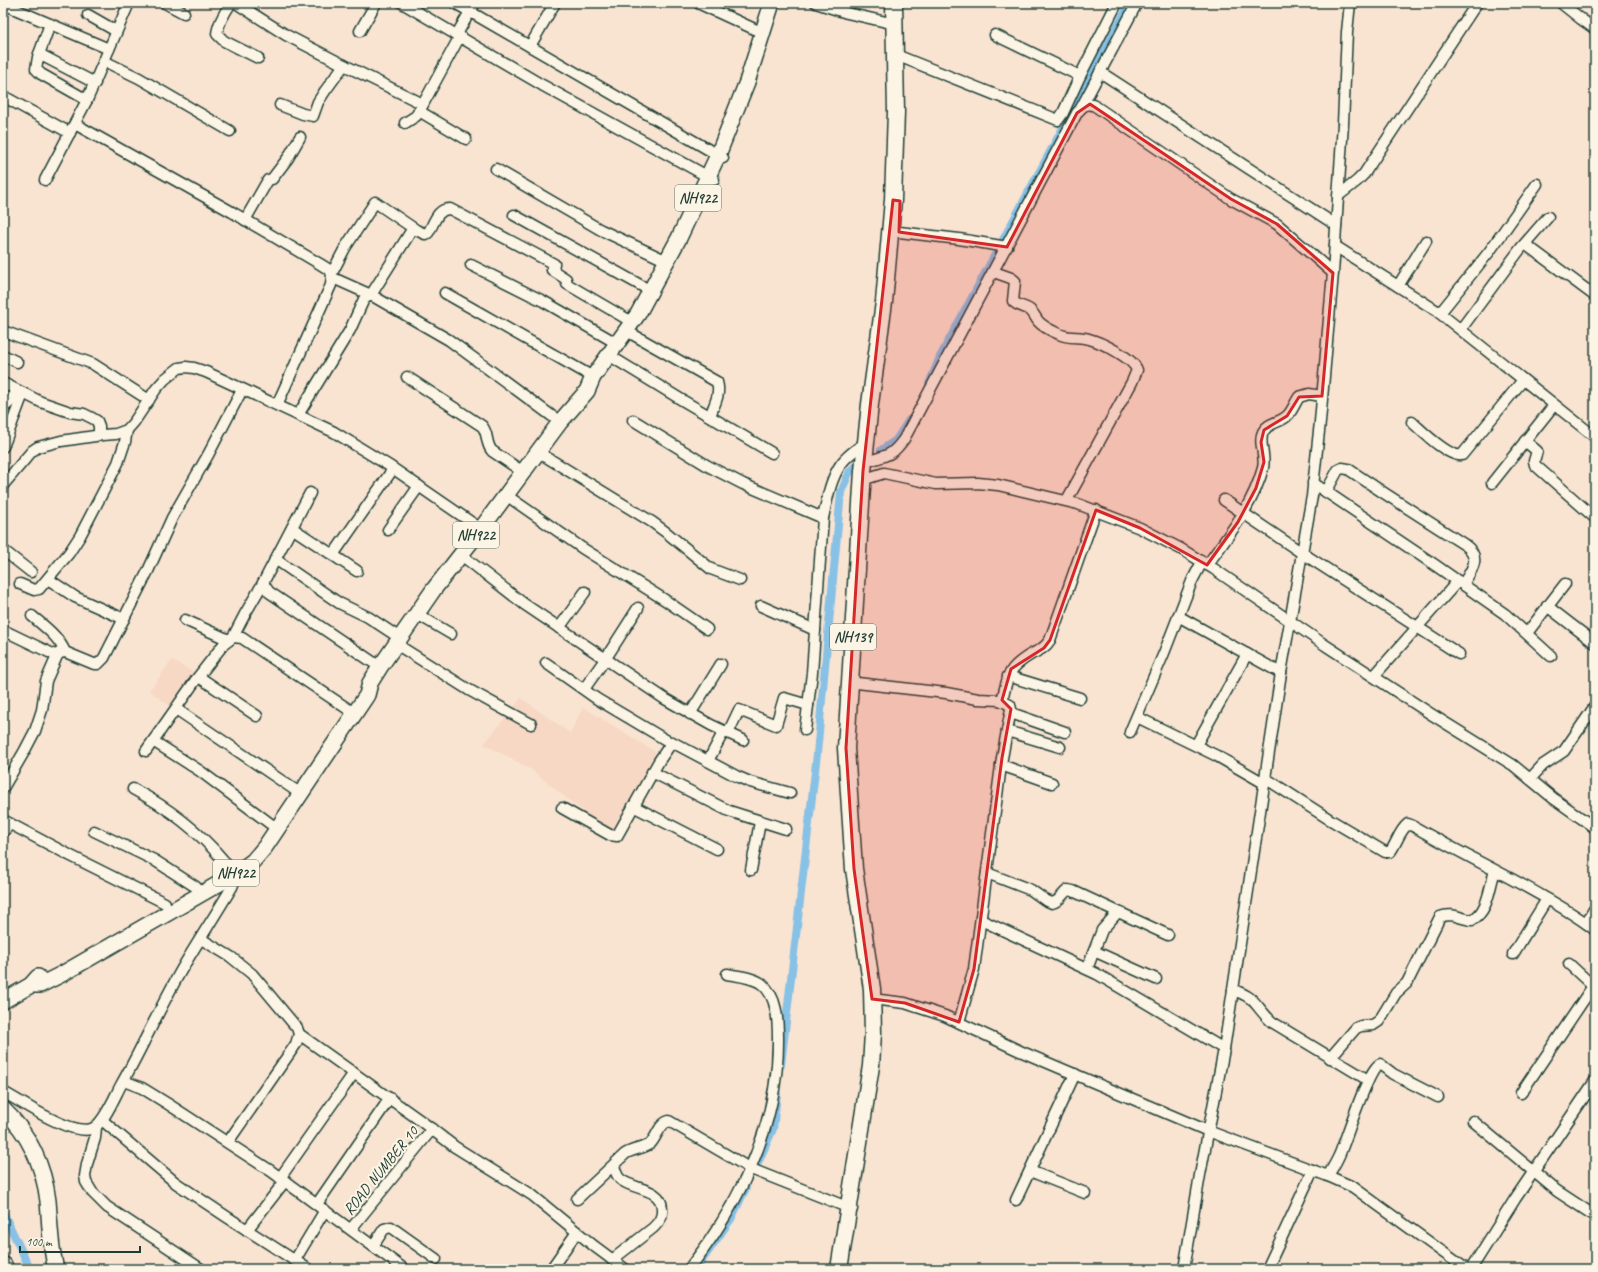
<svg xmlns="http://www.w3.org/2000/svg" width="1598" height="1272" font-family="Caveat,sans-serif">
<rect width="100%" height="100%" fill="#f9e4d2"/>
<filter id="ink" filterUnits="userSpaceOnUse"><feTurbulence type="fractalNoise" baseFrequency=".025" numOctaves="2"/><feDisplacementMap in="SourceGraphic" scale="8" xChannelSelector="R" yChannelSelector="G"/><feConvolveMatrix kernelMatrix="1 2 1 2 8 2 1 2 1" color-interpolation-filters="sRGB"/></filter>
<g filter="url(#ink)">
<g fill="#f7d8c4">
<polygon points="172,660 202,677 177,711 149,691"/>
<polygon points="521,698 570,733 583,707 662,756 623,835 598,823 530,769 484,744"/>
</g>
<g fill="none" stroke-linecap="round" stroke-linejoin="round">
<g stroke="#87c1e6" stroke-width="8">
<polyline points="929,384 940,357 1130,3"/>
<polyline points="881,450 896,440 909,420"/>
<polyline points="781,1065 817,754 841,492 850,471 862,459"/>
<polyline points="756,1167 773,1129 777,1094"/>
<polyline points="3,1212 30,1269"/>
<polyline points="696,1269 731,1219 746,1188"/>
</g>
<g stroke="#1f3d34" stroke-width="13">
<g id="minor">
<polyline points="165,3 184,13"/>
<path d="M231,3C225,12 218,23 217,34L224,41L258,58"/>
<polyline points="236,3 286,35 340,63 423,104"/>
<polyline points="402,3 542,85 714,180"/>
<polyline points="455,3 723,158"/>
<polyline points="698,3 763,33"/>
<polyline points="816,3 847,13 895,24"/>
<polyline points="1561,3 1581,19 1595,29"/>
<polyline points="3,4 109,49"/>
<polyline points="88,15 116,31"/>
<polyline points="50,24 38,57 36,69 41,74 87,100"/>
<polyline points="360,31 376,3"/>
<polyline points="457,34 475,3"/>
<polyline points="995,35 1080,76"/>
<polyline points="530,46 555,3"/>
<polyline points="39,54 95,83"/>
<polyline points="896,55 1058,120 1063,113 1080,76 1117,3"/>
<polyline points="104,61 139,78 230,131"/>
<polyline points="1100,72 1336,225"/>
<polyline points="3,96 70,133"/>
<polyline points="280,105 303,114 313,116 318,102 325,91 344,65"/>
<polyline points="1081,108 1137,3"/>
<polyline points="419,111 466,139"/>
<polyline points="405,123 416,116 421,108 460,36"/>
<polyline points="75,124 232,212 320,264 328,269 332,273 331,285 277,405"/>
<polyline points="496,169 601,230 667,261"/>
<polyline points="45,180 87,100 129,3"/>
<polyline points="1338,196 1357,181 1364,174 1477,3"/>
<polyline points="514,215 651,291"/>
<polyline points="245,220 268,180 272,179 288,158 300,137"/>
<polyline points="899,232 959,239 1007,247"/>
<polyline points="1525,244 1595,296"/>
<polyline points="1335,246 1437,311 1595,437"/>
<polyline points="471,265 543,301 618,344"/>
<path d="M994,272L1011,278L1015,281L1013,301C1018,307 1026,306 1031,311C1034,314 1036,318 1038,321C1043,327 1052,331 1059,334C1069,339 1079,336 1089,339C1101,342 1133,358 1137,370L1132,382L1067,500"/>
<path d="M332,273L345,248L375,202L416,230L425,234L428,233C434,224 437,208 450,209L554,264L552,270L566,279L567,284L632,322"/>
<polyline points="333,278 371,295 449,340 560,422"/>
<polyline points="1398,286 1426,241"/>
<polyline points="445,293 593,377"/>
<polyline points="1440,313 1489,252 1537,184"/>
<polyline points="1461,329 1521,248 1548,217"/>
<polyline points="3,331 93,364 149,400"/>
<path d="M632,334L717,382C721,394 714,405 710,416"/>
<polyline points="3,355 17,362"/>
<polyline points="615,359 682,400 772,453"/>
<path d="M407,377L482,426C489,434 485,443 492,451L523,472"/>
<polyline points="3,383 41,402 70,412 84,414 92,418 97,421 99,426 99,435"/>
<polyline points="3,408 10,402 17,391"/>
<polyline points="298,415 350,330 364,299 371,295 413,228"/>
<polyline points="633,420 708,466 743,484 823,518"/>
<path d="M1412,422C1422,431 1449,458 1462,455L1523,380"/>
<polyline points="1525,441 1537,451 1534,461 1535,465 1595,518"/>
<polyline points="3,447 23,394"/>
<polyline points="538,452 652,522 667,533 711,569 740,580"/>
<path d="M872,460C890,455 894,453 904,439L1077,113C1082,106 1087,102 1095,106L1231,199L1277,224L1333,273"/>
<polyline points="862,480 884,473 936,484 978,483 998,485 1078,504 1140,528 1181,549 1214,569 1325,645 1431,714 1513,765 1553,798 1595,828"/>
<polyline points="1313,483 1435,565 1505,614 1551,656"/>
<polyline points="1492,483 1554,405"/>
<polyline points="3,485 32,451 38,447 61,441 102,435 116,434 127,430 134,422 156,389 165,379 179,368 186,367 194,368 206,372 334,432 391,467 481,529"/>
<path d="M1326,492L1338,470L1342,468L1348,469L1384,493L1465,545C1482,557 1472,570 1463,584"/>
<polyline points="310,493 263,583 269,592 380,667"/>
<polyline points="506,495 582,548 665,600 707,629"/>
<polyline points="1224,500 1302,553 1459,654"/>
<polyline points="292,528 357,571"/>
<polyline points="388,530 419,486"/>
<polyline points="3,550 31,572"/>
<polyline points="460,554 524,604 665,699 711,725 743,740"/>
<polyline points="333,555 393,469"/>
<polyline points="275,559 339,603 368,617 400,638"/>
<path d="M1207,565C1229,535 1253,505 1263,468C1266,456 1258,442 1263,432C1268,422 1281,423 1288,415C1292,411 1295,403 1299,397L1309,394L1322,396"/>
<polyline points="48,579 75,597 124,619"/>
<polyline points="20,584 34,590 39,589 69,553 80,536 118,463 125,442 127,430"/>
<polyline points="761,606 815,630"/>
<polyline points="1547,606 1595,643"/>
<polyline points="417,614 451,634"/>
<path d="M32,616C45,627 58,636 65,652"/>
<polyline points="1178,616 1281,673"/>
<polyline points="185,620 229,640"/>
<polyline points="559,628 585,592"/>
<polyline points="3,630 57,656"/>
<polyline points="1527,633 1565,584"/>
<polyline points="233,637 245,614 263,583"/>
<polyline points="396,644 469,690 531,724"/>
<polyline points="546,663 597,699 671,743"/>
<polyline points="1008,676 1080,698"/>
<polyline points="1374,676 1458,581"/>
<polyline points="199,677 257,716"/>
<polyline points="857,683 946,693 978,699 1000,700 1010,705 1011,709 1002,758 974,969 959,1022"/>
<polyline points="584,689 606,658 638,608"/>
<path d="M1002,701C1008,676 1007,669 1030,655C1039,650 1045,648 1050,640L1096,510"/>
<polyline points="176,709 295,790"/>
<polyline points="1011,713 1065,732"/>
<polyline points="690,714 721,664"/>
<polyline points="1137,717 1217,756 1264,783"/>
<path d="M805,730L812,673L823,518C827,500 830,480 841,464C847,455 857,449 865,443"/>
<polyline points="1007,731 1060,747"/>
<polyline points="1130,732 1164,653 1192,581 1202,562"/>
<polyline points="728,733 739,710 776,725 784,698 808,705"/>
<polyline points="153,741 200,771 272,825"/>
<polyline points="1196,745 1247,654"/>
<polyline points="146,751 195,681 223,645 233,637 242,638 348,709"/>
<polyline points="708,761 724,731"/>
<polyline points="1001,765 1052,783"/>
<polyline points="652,772 729,811 786,829"/>
<path d="M1265,778L1329,819L1385,852H1390C1397,843 1399,831 1408,824L1413,826C1456,851 1501,872 1544,897C1561,907 1579,917 1595,930"/>
<polyline points="1530,779 1543,765 1564,751 1595,706"/>
<polyline points="3,788 24,752 35,731 42,710 46,681 57,656 59,653 65,652 94,664 98,664 104,658 148,571 172,518 208,455 242,390"/>
<polyline points="633,806 717,849"/>
<polyline points="562,808 610,835 617,836 659,761 672,742 736,776 750,782 790,793"/>
<polyline points="3,820 71,856 165,903"/>
<polyline points="94,831 154,860 196,887"/>
<polyline points="3,832 10,824"/>
<polyline points="751,870 760,822"/>
<path d="M987,873L1031,890L1045,900L1052,903C1061,901 1062,893 1068,890L1073,891L1168,935"/>
<polyline points="981,920 1097,974 1224,1049"/>
<polyline points="1586,923 1595,908"/>
<polyline points="201,939 231,957 252,974 297,1028 299,1034 296,1044 228,1142"/>
<polyline points="1094,951 1156,979"/>
<polyline points="1513,954 1547,899"/>
<polyline points="1569,964 1595,988"/>
<polyline points="1087,969 1102,930 1118,912"/>
<path d="M1233,990C1258,998 1255,1007 1272,1022L1368,1080"/>
<polyline points="872,999 905,1003 945,1016 1020,1051 1208,1131 1328,1176 1353,1187 1466,1269"/>
<polyline points="299,1034 421,1121 455,1147 532,1195 594,1246 625,1269"/>
<path d="M1330,1058L1356,1028L1361,1026L1373,1025L1379,1021L1396,993L1407,983L1440,917C1453,912 1460,919 1472,920C1489,911 1489,887 1495,871"/>
<polyline points="124,1081 142,1088 168,1104 271,1171 404,1269"/>
<path d="M3,1092C22,1102 69,1135 91,1129C103,1126 115,1096 121,1085C143,1046 161,1005 183,967C199,940 216,914 232,887C234,883 235,879 234,875C233,869 227,864 223,860C198,830 167,807 133,789"/>
<polyline points="1521,1093 1593,986"/>
<polyline points="102,1120 176,1183 227,1217 308,1269"/>
<polyline points="1473,1121 1557,1191 1595,1216"/>
<polyline points="96,1127 95,1138 87,1164 85,1176 86,1182 92,1192 107,1207 201,1269"/>
<polyline points="1030,1171 1085,1193"/>
<path d="M1328,1176C1333,1167 1339,1158 1342,1148C1348,1134 1368,1069 1380,1064L1393,1074L1438,1097"/>
<polyline points="280,1178 354,1073"/>
<path d="M577,1199L625,1154C632,1149 647,1148 651,1143C657,1136 660,1123 669,1121L751,1169L852,1209"/>
<polyline points="1016,1200 1075,1074"/>
<polyline points="317,1204 390,1098"/>
<polyline points="351,1229 432,1129"/>
<polyline points="247,1230 285,1181"/>
<polyline points="373,1246 384,1229 391,1227 436,1259"/>
<polyline points="295,1260 325,1210"/>
<path d="M612,1260L653,1228C659,1222 663,1217 662,1208C661,1187 632,1190 620,1179C616,1175 615,1170 614,1165"/>
<polyline points="551,1269 577,1232"/>
<path d="M689,1269C741,1202 779,1124 778,1038C778,1020 777,996 762,984C753,977 738,976 727,974"/>
<polyline points="1184,1269 1200,1175 1224,1049 1281,673 1312,496 1320,422 1333,273 1343,124 1347,32 1350,3"/>
<polyline points="1267,1269 1313,1170"/>
<polyline points="1471,1269 1515,1199 1595,1081"/>
</g>
</g>
<g stroke="#1f3d34" stroke-width="18">
<g id="primary">
<polyline points="31,985 40,985 62,974 234,875 253,861 265,847 367,695 370,683 380,667 434,589 481,529 560,422 587,391 593,377 638,314 679,238 718,155 747,82 772,3"/>
<polyline points="3,1001 31,985 38,977"/>
<path d="M3,1109C29,1133 44,1167 48,1201C50,1224 50,1247 56,1269"/>
</g>
</g>
<g stroke="#1f3d34" stroke-width="19">
<polyline id="trunk" points="839,1269 871,1066 873,1033 872,989 854,869 846,748 863,471 870,404 884,302 893,200 896,112 894,3"/>
</g>
<g stroke="#1f3d34" stroke-width="21">
<polyline id="motorway" points="3,1266 4,1269"/>
</g>
<use href="#minor" stroke="#fcf5e5" stroke-width="10"/>
<use href="#primary" stroke="#fcf5e5" stroke-width="15"/>
<use href="#trunk" stroke="#fcf5e5" stroke-width="16"/>
<use href="#motorway" stroke="#fcf5e5" stroke-width="18"/>
</g>
</g>
<path fill="#d62828" fill-opacity="0.2" stroke="#d62828" stroke-width="3" stroke-linejoin="round" d="M1090,104L1231,199L1277,224L1333,273L1322,396L1299,397L1287,416L1264,430L1261,442L1264,462L1256,488L1238,522L1207,565L1140,528L1096,510L1050,640L1044,648L1011,669L1002,700L1011,709L1002,758L974,969L959,1022L905,1003L872,999L854,869L846,748L863,471L893,200L900,201L899,232L1007,247L1077,113Z"/>
<g text-anchor="middle" stroke-width="4" stroke-linejoin="round" paint-order="stroke">
<g fill="#fcf5e5" stroke="#617469" stroke-width="1">
<rect x="675" y="185" width="46" height="26" rx="3"/>
<rect x="453" y="522" width="46" height="26" rx="3"/>
<rect x="830" y="624" width="46" height="26" rx="3"/>
<rect x="213" y="860" width="46" height="26" rx="3"/>
</g>
<g font-size="15" font-weight="bold" fill="#1f3d34">
<text x="698" y="203">NH922</text>
<text x="476" y="540">NH922</text>
<text x="853" y="642">NH139</text>
<text x="236" y="878">NH922</text>
</g>
<g font-size="16" fill="#1f3d34" stroke="#fcf5e5">
<text transform="translate(380 1170) rotate(-51)" y="6">ROAD NUMBER 10</text>
</g>
</g>
<rect width="1598" height="1272" fill="none" stroke="#fcf5e5" stroke-width="16"/>
<rect x="8" y="8" width="1582" height="1256" fill="none" stroke="#1f3d34" stroke-width="1.5" filter="url(#ink)"/>
<path d="M20 1246v6h120v-6" fill="none" stroke="#1f3d34" stroke-width="2"/>
<text x="26" y="1246" font-size="12" fill="#1f3d34" stroke="#fcf5e5" stroke-width="3" paint-order="stroke">100 m</text>
</svg>
